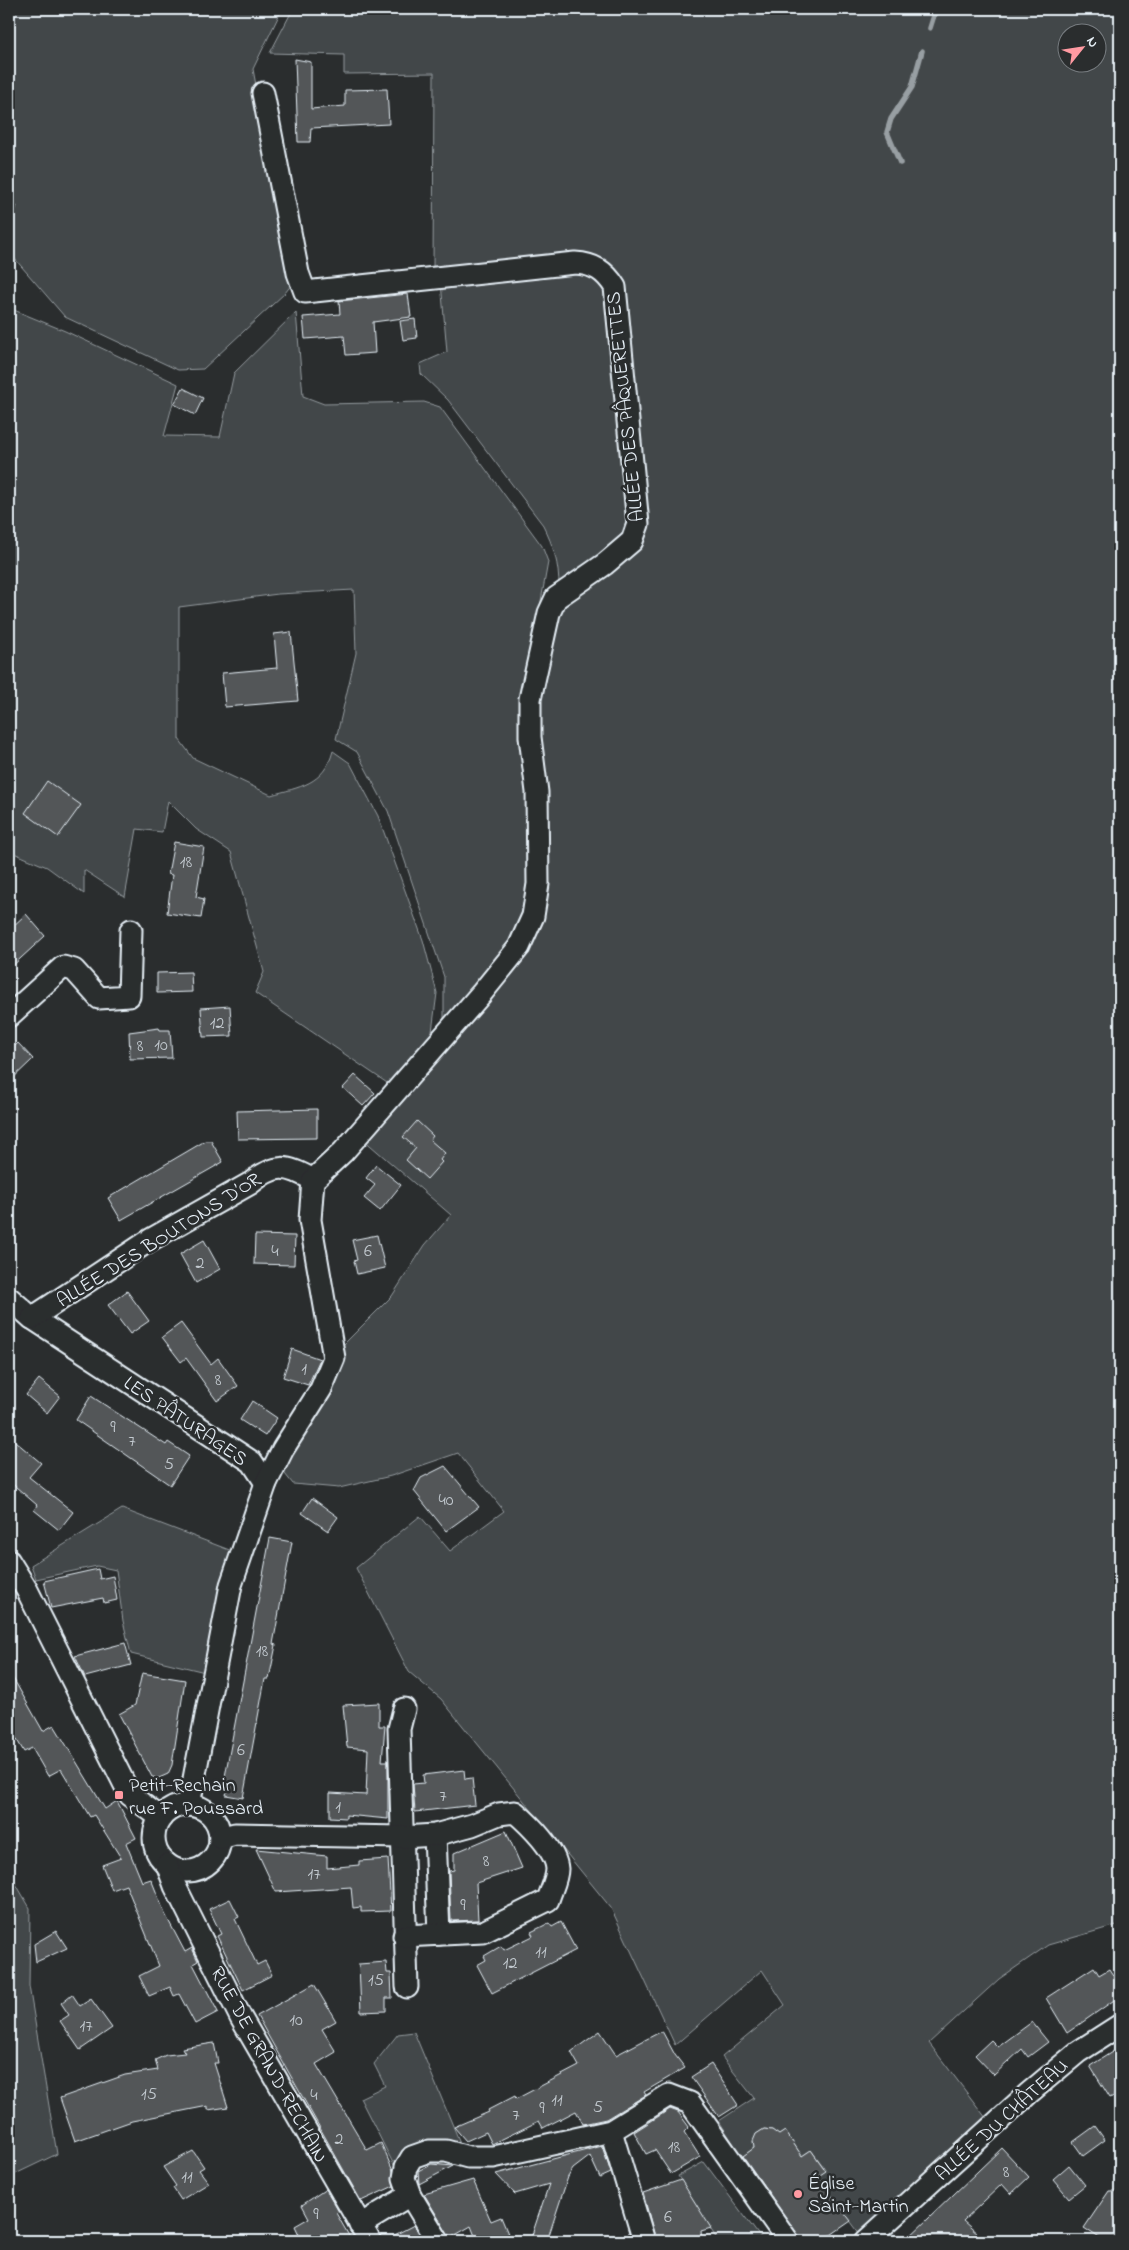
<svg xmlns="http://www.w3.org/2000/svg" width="1129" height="2250" font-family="'Indie Flower',sans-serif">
<rect width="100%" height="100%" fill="#2a2d2e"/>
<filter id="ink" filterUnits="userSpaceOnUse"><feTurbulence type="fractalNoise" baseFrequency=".02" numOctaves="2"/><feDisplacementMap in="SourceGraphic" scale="10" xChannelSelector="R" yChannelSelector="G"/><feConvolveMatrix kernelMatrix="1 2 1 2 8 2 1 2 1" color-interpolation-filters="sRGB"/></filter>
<g filter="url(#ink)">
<g fill="#424648" stroke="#959ca0" fill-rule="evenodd">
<polygon points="9,9 282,9 253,69 292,284 285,293 203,369 178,370 65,317 9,252 9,231 17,206 9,204"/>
<path d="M293,9H1120V1924L1048,1945L999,1979L929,2043L986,2118L860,2234L817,2177L826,2170L811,2150L802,2156L785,2131L779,2135L772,2130L764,2129L756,2134L754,2148L742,2157L719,2121L754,2098L722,2057L785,2005L762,1970L675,2045L611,1908L441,1699L409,1672L356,1568L420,1516L450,1551L504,1511L458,1453L391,1476L339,1488L293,1484L281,1469L339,1349L392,1296L425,1245L451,1215L363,1139L539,927L533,703L560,602L638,540L613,271L433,273L434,73L344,74V55L270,53ZM1066,32H1096V62H1066Z"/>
<path d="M591,273L608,291L630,536L559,588C559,564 554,547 543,525L448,400L421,374L420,364L447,352L441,282Z"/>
<path d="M9,308L65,331L178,384L164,436L220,437L234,373L296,312L303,396L324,404L424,402L440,407L542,546L548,562L523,701L532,886L519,938L444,1031V977L388,811L357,752L336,739L356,653L354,590L278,594L179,607V739L193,758L271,795C299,787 324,785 333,751L350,763L378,816L423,940L437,993L430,1047L393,1087L255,993L264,972L231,852L196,829L168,801L162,832L137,829L125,897L84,870V894L47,867L9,851Z"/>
<polygon points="122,1509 232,1551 205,1672 131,1654 123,1621 116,1570 97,1566 36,1579 31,1565"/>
<polygon points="9,1872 30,1908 29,1986 57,2154 9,2177"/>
<polygon points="414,2032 463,2150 398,2173 360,2098 385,2086 374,2064 398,2034"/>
<polygon points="704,2162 763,2241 718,2241 678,2176"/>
</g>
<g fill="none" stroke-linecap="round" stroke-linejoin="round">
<g stroke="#989fa3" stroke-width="5.5">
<polyline points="930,28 936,9"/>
<polyline points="900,163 887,132 891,119 912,87 922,51"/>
</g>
</g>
<g fill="#535759" stroke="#e8f1f8">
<polygon points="295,59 311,62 311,109 345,106 345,90 387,89 389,124 311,128 310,142 298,142"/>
<polygon points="408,294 411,317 373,322 375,353 346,355 344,336 305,339 303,317 340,314 339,301"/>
<polygon points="415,319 417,338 403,340 400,321"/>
<polygon points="183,388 203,398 195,415 174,404"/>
<polygon points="291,632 298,701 225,707 222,673 277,668 274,634"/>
<polygon points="47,781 81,805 58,837 25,813"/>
<polygon points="174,842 204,847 196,897 204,899 201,918 167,913 172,875 168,874"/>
<polygon points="26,914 45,936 9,969 9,930"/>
<polygon points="191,972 192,992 157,993 157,973"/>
<polygon points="230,1006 232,1036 203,1037 201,1008"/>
<polygon points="159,1028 160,1030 170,1030 172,1058 130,1059 129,1032"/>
<polygon points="18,1043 33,1059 9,1082 9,1052"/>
<polygon points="355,1075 375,1093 363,1106 343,1088"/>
<polygon points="317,1109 317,1138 238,1139 237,1111"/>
<polygon points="417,1121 433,1136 430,1140 445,1153 440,1160 442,1162 427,1179 406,1160 416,1148 403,1137"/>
<polygon points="205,1141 211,1141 223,1162 121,1220 108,1198"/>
<polygon points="376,1165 401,1185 380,1211 364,1198 375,1185 366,1178"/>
<polygon points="255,1235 295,1236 294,1265 254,1264"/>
<polygon points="377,1235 385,1268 357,1274 354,1261 357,1260 352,1240"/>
<polygon points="204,1240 220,1269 196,1283 180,1254"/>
<polygon points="127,1291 149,1321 130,1334 108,1305"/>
<polygon points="181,1323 211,1364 218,1358 238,1386 217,1401 186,1358 181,1362 162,1337"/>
<polygon points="292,1349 320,1359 308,1385 283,1377"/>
<polygon points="39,1379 60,1396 47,1413 26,1395"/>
<polygon points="91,1396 166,1445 168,1442 189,1456 170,1485 76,1420"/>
<polygon points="252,1401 277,1418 265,1436 240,1420"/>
<polygon points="9,1436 41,1463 29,1477 73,1512 59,1530 34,1510 37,1505 9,1481"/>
<polygon points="445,1466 479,1507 446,1531 414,1491 421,1478"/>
<polygon points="312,1498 338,1517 328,1531 302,1513"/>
<polygon points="270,1538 292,1542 273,1644 276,1645 269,1679 265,1679 243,1798 226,1795 229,1783 224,1782"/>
<polygon points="98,1569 100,1579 113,1576 117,1600 104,1603 103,1598 51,1608 44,1581"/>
<polygon points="125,1643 131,1665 85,1677 75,1656"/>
<polygon points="9,1671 43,1731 54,1725 105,1809 117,1801 136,1838 126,1843 142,1882 151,1879 165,1914 185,1952 192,1948 198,1961 193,1964 218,2012 195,2024 179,1994 174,1996 170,1987 149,1996 139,1976 159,1966 126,1885 112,1890 102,1865 121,1858 94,1815 90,1817 61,1769 48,1776 32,1748 24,1752 9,1726"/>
<polygon points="142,1673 185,1680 172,1765 168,1774 159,1778 152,1777 119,1714 135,1705"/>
<polygon points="379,1703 379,1726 385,1726 382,1761 388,1761 388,1819 346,1815 346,1818 330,1817 330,1793 366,1795 368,1749 347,1747 343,1705"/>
<polygon points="464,1770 465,1779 472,1778 475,1805 415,1812 413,1784 424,1783 423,1775"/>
<polygon points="506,1831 522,1868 476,1883 478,1920 451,1921 449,1871 454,1870 454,1853"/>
<polygon points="256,1849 327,1856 327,1868 359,1865 359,1861 388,1859 391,1911 361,1912 361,1907 353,1908 351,1887 276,1892"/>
<polygon points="230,1899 239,1917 235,1919 257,1965 265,1961 272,1975 243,1990 217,1936 221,1934 209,1909"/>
<polygon points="561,1922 576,1950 492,1993 477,1965 486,1960 484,1956 501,1946 504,1950 533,1936 531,1932 549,1923 552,1927"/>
<polygon points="56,1931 67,1948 36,1962 34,1944"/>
<polygon points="386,1962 387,1973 391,1973 392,1998 386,1998 386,2011 361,2012 359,1964"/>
<polygon points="1094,1967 1099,1975 1109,1969 1120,1986 1120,1996 1067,2033 1046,1998"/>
<polygon points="314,1984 336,2021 322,2029 336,2052 316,2064 367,2150 381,2143 393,2171 394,2186 361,2201 257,2016"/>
<polygon points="72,1994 80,2006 91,1999 112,2028 80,2050 60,2021 69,2015 61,2003"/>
<polygon points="1032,2022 1048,2042 1028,2057 1022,2049 994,2075 975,2055 991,2040 998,2047"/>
<polygon points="600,2031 616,2055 662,2031 675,2055 685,2068 644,2092 646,2095 606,2119 583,2124 576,2111 543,2128 539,2121 492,2144 486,2132 466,2141 454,2127 489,2112 488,2110 515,2096 516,2099 579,2066 571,2052"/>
<polygon points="214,2043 218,2063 214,2063 228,2107 208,2110 208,2106 132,2121 75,2141 60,2098 125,2075 158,2070 155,2060 166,2055 185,2053 182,2048"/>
<polygon points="1120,2047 1120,2092 1110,2098 1090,2066"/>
<polygon points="711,2064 738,2105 719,2117 691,2077"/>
<polygon points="670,2109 678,2112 689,2127 684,2132 700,2157 671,2174 655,2150 646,2154 634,2132"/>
<polygon points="1095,2126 1105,2140 1083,2156 1073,2142"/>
<polygon points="764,2129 772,2130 779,2135 785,2131 802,2156 811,2150 826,2171 817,2177 851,2221 822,2241 802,2241 743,2156 754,2148 753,2141 756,2134"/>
<polygon points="602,2146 611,2173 600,2178 590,2156 573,2169 568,2177 547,2241 530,2241 549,2184 515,2194 496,2174"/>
<polygon points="1002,2148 1029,2177 1011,2194 1002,2184 963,2221 986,2241 905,2241"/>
<polygon points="193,2151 204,2167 199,2170 209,2183 181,2200 173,2188 176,2186 163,2167"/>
<polygon points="431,2164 453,2166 419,2184 418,2171"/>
<polygon points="1069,2165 1085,2185 1069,2198 1053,2179"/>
<polygon points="473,2180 491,2221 501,2217 511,2241 477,2241 471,2226 450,2238 424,2194"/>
<polygon points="681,2180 711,2228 701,2231 702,2241 656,2241 643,2193"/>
<polygon points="326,2189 339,2212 336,2213 352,2241 302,2241 295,2226 309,2218 302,2205"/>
<polygon points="1109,2191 1115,2191 1120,2194 1120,2241 1104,2241 1084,2228"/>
<polygon points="414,2225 424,2241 383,2241"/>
</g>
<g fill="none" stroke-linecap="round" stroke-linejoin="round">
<g stroke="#e8f1f8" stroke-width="25">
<g id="minor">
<polyline points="9,1016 63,967 74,970 99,998 129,996 131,930"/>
<polyline points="9,1298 32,1318 252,1462 266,1483"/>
<path d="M32,1318L150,1240L251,1183C275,1163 287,1165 313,1180"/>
<polyline points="9,1561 27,1590 130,1795 161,1818"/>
<polyline points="404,1709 399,1729 407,1987"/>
<path d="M189,1805L231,1585L266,1483L283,1449L321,1389L334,1358L310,1220L313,1180L343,1152L481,994L519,947L533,916L538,884L537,792L530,737V699L549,613L556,598L605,564L632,541L638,524L615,287C605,271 594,264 575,263L305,292L298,273L263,93"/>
<circle cx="187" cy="1838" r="33"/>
<polyline points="435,1835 439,1934"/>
<path d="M220,1838L235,1834L403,1837L435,1835L472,1825L499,1814L515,1812C529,1824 556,1850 557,1869C557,1879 551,1890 548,1900L483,1932L404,1936"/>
<polyline points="167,1864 175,1886 241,2018 370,2241"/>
<polyline points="611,2131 644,2241"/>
<polyline points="360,2225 410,2195"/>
<polyline points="438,2241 410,2195 404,2178 406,2167 412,2157 429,2151 446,2151 468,2157 493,2157 611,2131 669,2095 690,2103 788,2241"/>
<polyline points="866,2241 1029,2093 1078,2052 1120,2025"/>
</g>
</g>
<use href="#minor" stroke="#2a2d2e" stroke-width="21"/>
</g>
</g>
<g fill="#ff9aa2" stroke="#2a2d2e" stroke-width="2">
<rect x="114" y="1790" width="10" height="10" rx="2.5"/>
<circle cx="798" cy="2194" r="5"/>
</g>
<g text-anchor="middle" stroke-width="5" stroke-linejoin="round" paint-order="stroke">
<g font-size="18" fill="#c3cad0">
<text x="186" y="867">18</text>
<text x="217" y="1028">12</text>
<text x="161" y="1050">10</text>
<text x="140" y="1051">8</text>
<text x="275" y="1256">4</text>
<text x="368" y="1256">6</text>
<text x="200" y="1268">2</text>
<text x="304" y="1374">1</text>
<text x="218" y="1385">8</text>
<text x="113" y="1432">9</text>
<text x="132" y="1446">7</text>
<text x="169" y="1469">5</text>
<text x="446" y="1505">40</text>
<text x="262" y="1656">18</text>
<text x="241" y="1755">6</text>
<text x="443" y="1801">7</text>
<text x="338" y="1812">1</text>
<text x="486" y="1866">8</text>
<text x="314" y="1879">17</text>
<text x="463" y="1910">9</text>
<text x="541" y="1957">11</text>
<text x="510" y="1968">12</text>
<text x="376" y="1985">15</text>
<text x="296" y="2025">10</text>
<text x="86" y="2031">17</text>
<text x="149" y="2099">15</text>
<text x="314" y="2100">4</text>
<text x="557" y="2105">11</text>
<text x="598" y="2112">5</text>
<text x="542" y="2113">9</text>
<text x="516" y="2120">7</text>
<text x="339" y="2144">2</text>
<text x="674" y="2152">18</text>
<text x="1006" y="2177">8</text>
<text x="187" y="2182">11</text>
<text x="316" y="2219">9</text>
<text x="668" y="2222">6</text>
</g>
<g font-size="20" fill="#e8f1f8" stroke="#2a2d2e">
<text transform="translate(624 407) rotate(-96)" y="7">ALLÉE DES PÂQUERETTES</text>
<text transform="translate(158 1239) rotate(-32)" y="7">ALLÉE DES BOUTONS D’OR</text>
<text transform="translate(186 1420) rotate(34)" y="7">LES PÂTURAGES</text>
<text transform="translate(270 2064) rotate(61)" y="7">RUE DE GRAND-RECHAIN</text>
<text transform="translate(1001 2119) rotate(-42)" y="7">ALLÉE DU CHÂTEAU</text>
</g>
<g font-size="20" fill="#e8f1f8" stroke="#2a2d2e" text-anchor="start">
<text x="129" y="1791">Petit-Rechain<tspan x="129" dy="23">rue F. Poussard</tspan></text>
<text x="808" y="2189">Église<tspan x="808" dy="23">Saint-Martin</tspan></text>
</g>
</g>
<rect width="1129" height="2250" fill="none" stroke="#2a2d2e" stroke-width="30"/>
<rect x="15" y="15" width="1099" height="2220" fill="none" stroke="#e8f1f8" stroke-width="2" filter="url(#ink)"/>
<g transform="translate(1082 48) rotate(60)"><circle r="24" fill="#2a2d2e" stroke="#767b7f"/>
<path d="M0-4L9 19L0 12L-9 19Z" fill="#ff9aa2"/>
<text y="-8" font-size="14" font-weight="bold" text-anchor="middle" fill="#e8f1f8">N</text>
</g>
</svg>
